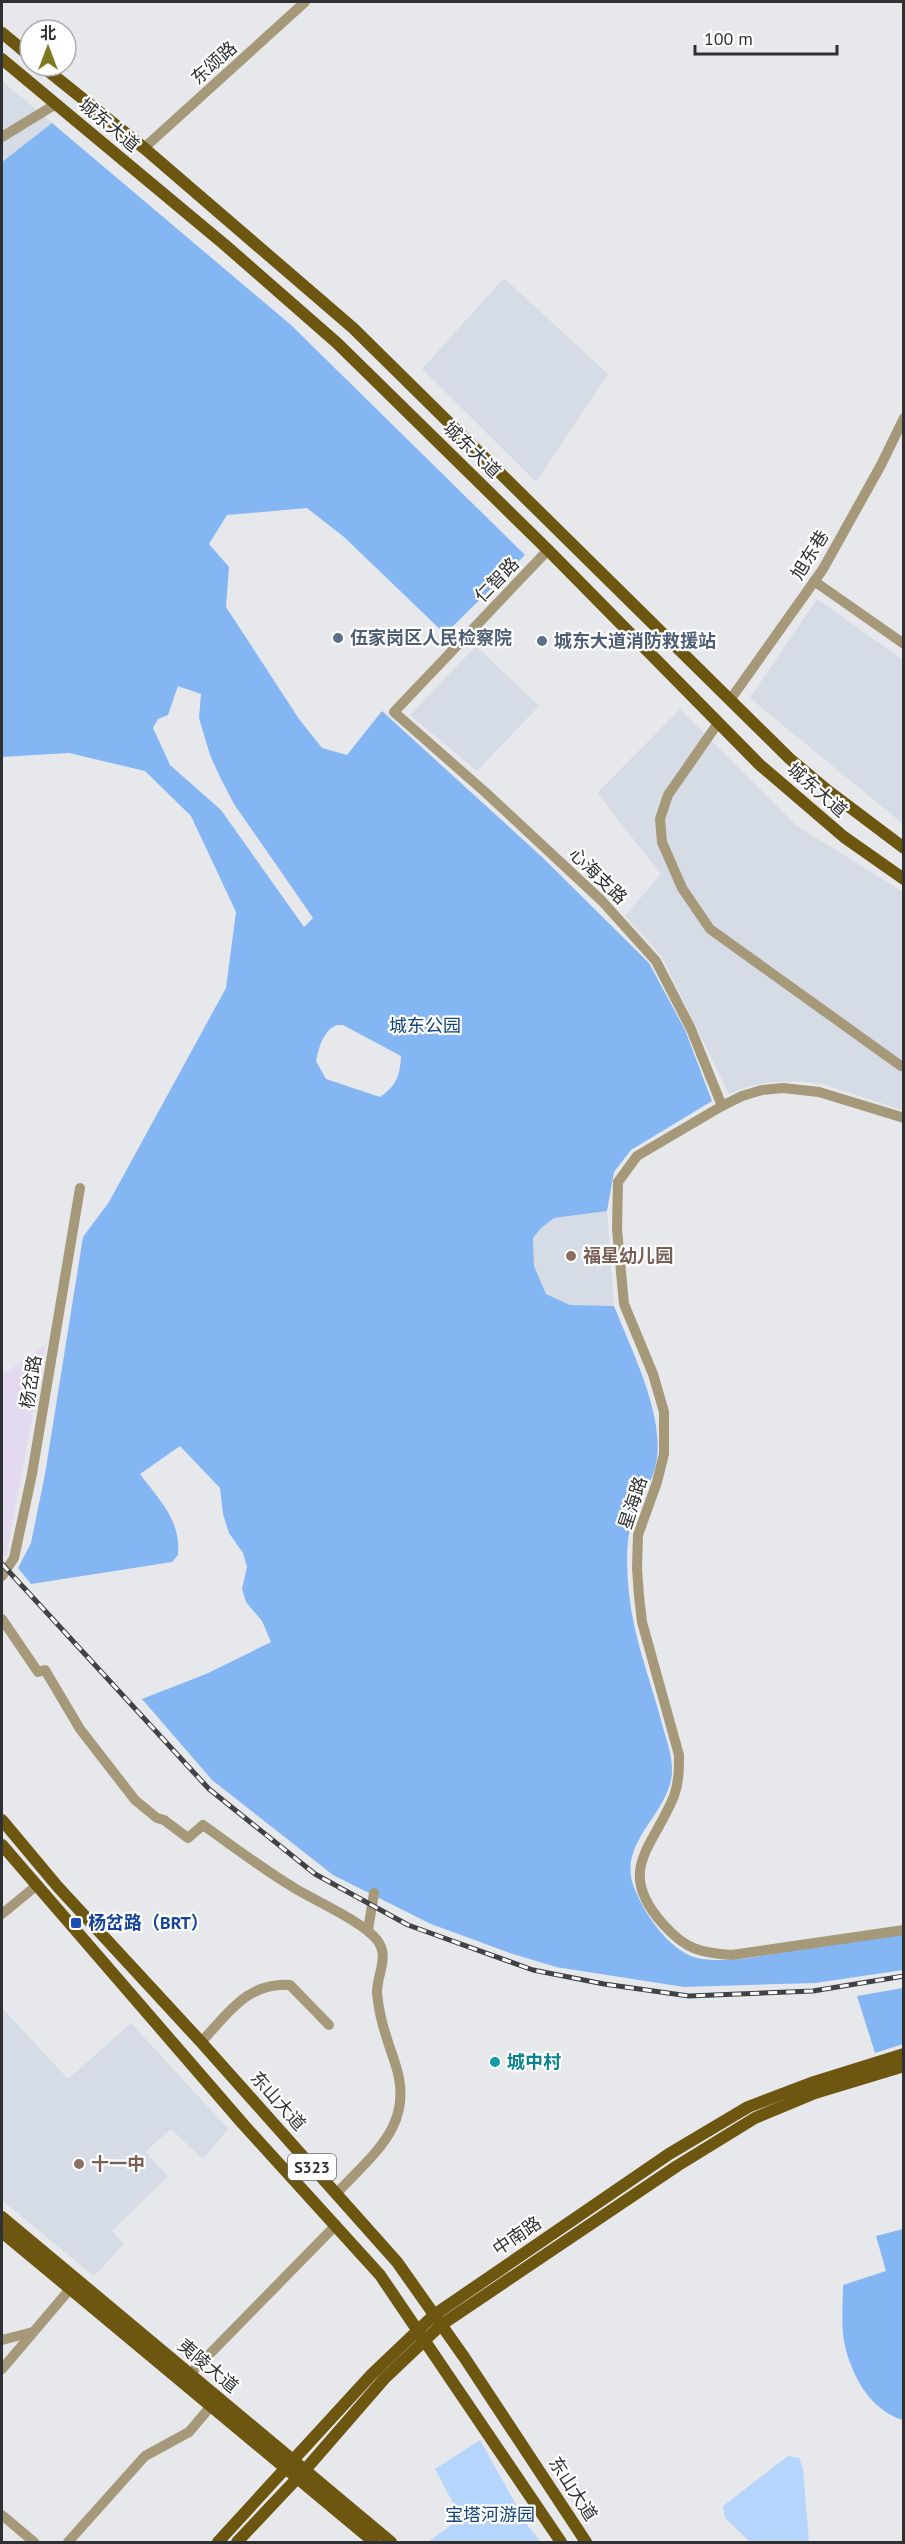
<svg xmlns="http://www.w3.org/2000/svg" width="905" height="2544" font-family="'PT Sans','Noto Sans SC',sans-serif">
<rect width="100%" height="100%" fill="#e6e8ec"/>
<g fill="#d5dce6">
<polygon points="2,81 52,123 2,162"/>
<polygon points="504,278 608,374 536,482 422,369"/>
<polygon points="817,599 903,660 903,824 750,698"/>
<polygon points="476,646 539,706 477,771 410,715"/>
<polygon points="680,709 797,826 903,892 903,1110 823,1084 795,1081 772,1082 747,1087 729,1094 662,957 625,916 661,874 597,793"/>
<polygon points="607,1211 614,1306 570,1305 546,1294 534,1266 533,1238 541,1228 554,1218"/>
<polygon points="2,2008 68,2079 131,2023 228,2129 203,2159 171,2129 145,2152 168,2176 112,2231 124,2244 94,2276 2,2200"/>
</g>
<polygon fill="#e3daef" points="46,1345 6,1557 2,1552 2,1375"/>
<g fill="#b6d5fc">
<polygon points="480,2440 528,2526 541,2542 428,2542 461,2518 435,2469"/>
<polygon points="788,2456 799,2458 803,2468 809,2542 750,2542 725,2518 723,2506"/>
</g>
<g fill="#84b6f4" fill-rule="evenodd">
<path d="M52,123L291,325L525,555L445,634L344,537L307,508L227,515L209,544L229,567L226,607L299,719L322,748L347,755L382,711L543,858L649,963L685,1030L712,1101L631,1150L614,1172L607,1211L554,1218L541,1228L533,1238L534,1266L546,1294L570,1305L614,1306C631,1349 663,1412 657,1458C654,1484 633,1508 629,1534C626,1552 627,1575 629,1593C633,1636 650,1679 661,1720C665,1736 672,1753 672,1769C673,1810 621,1838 632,1881C640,1908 668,1951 697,1958C712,1961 727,1960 742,1959L903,1933V1970L815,1983L684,1987L556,1967L510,1953L431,1924L333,1875L212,1780L142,1699L206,1674L271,1642L262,1621L246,1602L242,1589L247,1567L243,1553L229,1533L223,1514L220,1488L180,1446L140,1474C160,1501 181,1520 178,1555L172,1562L31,1584L18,1568L31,1543L45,1474L83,1237L109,1202L226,988L236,912L191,816L145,771L69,753L2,757V162ZM178,686L201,694L199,718L210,755L221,779L234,804L313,918L304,927L221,810L170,765L153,728L158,719L168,715ZM337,1025H343L401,1056C400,1076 396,1086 380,1097L326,1079L316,1061C319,1048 323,1030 337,1025Z"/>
<polygon points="903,1988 903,2044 875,2053 857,1996"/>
<path d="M903,2229H904L903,2420C870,2411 850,2373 844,2341C841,2324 843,2302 843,2285L886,2271L876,2236Z"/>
</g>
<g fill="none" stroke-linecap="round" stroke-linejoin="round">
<g stroke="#a59979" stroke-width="10">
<polyline points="2,137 56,104"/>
<polyline points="144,148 305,2"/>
<polyline points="548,550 394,712 485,792 602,901 656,961 691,1029 722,1106"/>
<polyline points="814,581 904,644"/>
<polyline points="730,700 823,569 881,465 904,418"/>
<polyline points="718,723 668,795 660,819 662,842 682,888 710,929 901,1066"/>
<path d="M904,1118L819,1092L783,1088L762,1090L742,1096L722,1106L637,1156L618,1182L617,1229L624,1304L653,1374L664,1412V1454L657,1482L638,1535L637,1568L639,1596L642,1622L679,1755C679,1769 679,1782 674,1796C653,1848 615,1870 663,1924C685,1949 700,1953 732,1955L904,1930"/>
<polyline points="2,1576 14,1558 32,1474 80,1188"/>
<path d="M2,1619L38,1672L45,1670L80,1729L135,1800L157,1818L164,1820L188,1838L203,1825C234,1847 264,1870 296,1889C318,1902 363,1922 377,1940C390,1956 377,1974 377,1992C379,2018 387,2039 395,2063C416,2124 374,2153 336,2194"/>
<polyline points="2,1914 36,1886"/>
<polyline points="368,1930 374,1893"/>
<path d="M201,2042C228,2014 247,1982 290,1985L329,2025"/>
<polyline points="2,2340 33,2332"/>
<polyline points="2,2369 70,2289"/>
<polyline points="190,2374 336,2225"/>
<polyline points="2,2515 34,2542"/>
<polyline points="68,2542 145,2456 189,2432 211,2406"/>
</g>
<g stroke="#6d560f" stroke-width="12">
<polyline points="2,33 30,56"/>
<polyline points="2,59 225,245 337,343 548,550 760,765 844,837 904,879"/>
<polyline points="42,66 144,148 353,328 790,759 827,790 904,848"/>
<polyline points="2,1820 58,1887 201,2042 397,2262 464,2357 586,2542"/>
<polyline points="2,1845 243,2124 380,2275 561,2542"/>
<polyline points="2,2217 391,2542"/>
<polyline points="2,2232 374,2542"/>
<polyline points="218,2542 372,2374 434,2315 669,2154 748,2107 811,2083 904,2054"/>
<polyline points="237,2542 305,2470 384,2379 441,2325 677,2166 755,2118 815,2093 904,2066"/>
</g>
<g stroke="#414245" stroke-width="5">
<polyline id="rail" points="2,1564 209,1789 315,1874 408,1925 533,1970 604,1984 689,1996 813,1991 904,1976"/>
</g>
<use href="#rail" stroke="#fff" stroke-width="3" stroke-dasharray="9" stroke-linecap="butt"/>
</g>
<g fill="#5c6f8a" stroke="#fff" stroke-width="2">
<circle cx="338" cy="638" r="6"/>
<circle cx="542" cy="641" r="6"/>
</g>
<g fill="#8d6e63" stroke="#fff" stroke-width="2">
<circle cx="571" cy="1256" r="6"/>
<circle cx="79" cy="2164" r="6"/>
</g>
<rect fill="#1a4fb4" stroke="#fff" stroke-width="2" x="70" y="1917" width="12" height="12" rx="3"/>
<circle fill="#0f9aa8" stroke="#fff" stroke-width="2" cx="495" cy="2062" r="6"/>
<g text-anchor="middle" stroke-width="4.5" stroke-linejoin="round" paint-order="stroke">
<rect fill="#fff" stroke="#6d6e70" stroke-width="1.5" x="288" y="2154" width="48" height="26" rx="4.5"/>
<g font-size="16" font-weight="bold" fill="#2f3032">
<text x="312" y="2173">S323</text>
</g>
<g font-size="18" fill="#2f3032" stroke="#fff">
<text transform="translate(214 63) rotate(-42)" y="6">东颂路</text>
<text transform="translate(109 125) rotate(40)" y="6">城东大道</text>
<text transform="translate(472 450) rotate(44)" y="6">城东大道</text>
<text transform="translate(810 555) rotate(-58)" y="6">旭东巷</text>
<text transform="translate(497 580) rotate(-46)" y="6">仁智路</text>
<text transform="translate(817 790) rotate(41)" y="6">城东大道</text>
<text transform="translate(598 876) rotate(44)" y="6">心海支路</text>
<text transform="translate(31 1382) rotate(-81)" y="6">杨岔路</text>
<text transform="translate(633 1503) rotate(-72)" y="6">星海路</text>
<text transform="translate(278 2101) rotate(48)" y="6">东山大道</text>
<text transform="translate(517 2236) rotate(-34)" y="6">中南路</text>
<text transform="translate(208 2366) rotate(40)" y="6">夷陵大道</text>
<text transform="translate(573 2489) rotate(57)" y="6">东山大道</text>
</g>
<g font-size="18" font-weight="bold" fill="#4e5e75" stroke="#fff" text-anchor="start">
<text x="350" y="644">伍家岗区人民检察院</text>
<text x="554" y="647">城东大道消防救援站</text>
</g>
<g font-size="18" fill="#12447b" stroke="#fff">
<text x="425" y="1032">城东公园</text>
<text x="490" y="2521">宝塔河游园</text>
</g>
<g font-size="18" font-weight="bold" fill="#785e54" stroke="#fff" text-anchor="start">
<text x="583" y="1262">福星幼儿园</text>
<text x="91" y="2170">十一中</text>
</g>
<g font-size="18" font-weight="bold" fill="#164399" stroke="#fff" text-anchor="start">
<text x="88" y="1929">杨岔路（BRT）</text>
</g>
<g font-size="18" font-weight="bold" fill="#0d838f" stroke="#fff" text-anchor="start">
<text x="507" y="2068">城中村</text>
</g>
</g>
<rect width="905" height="2544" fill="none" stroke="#2f3032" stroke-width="6"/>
<g transform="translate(48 48)"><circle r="28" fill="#ffffff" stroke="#acacad" stroke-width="1.5"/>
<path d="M0-4.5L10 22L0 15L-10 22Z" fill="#7e781e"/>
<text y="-9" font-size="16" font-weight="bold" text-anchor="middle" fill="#2f3032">北</text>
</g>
<path d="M695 45v9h142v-9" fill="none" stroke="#2f3032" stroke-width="3"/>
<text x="704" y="45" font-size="18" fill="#2f3032" stroke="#ffffff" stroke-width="4.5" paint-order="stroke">100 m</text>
</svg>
